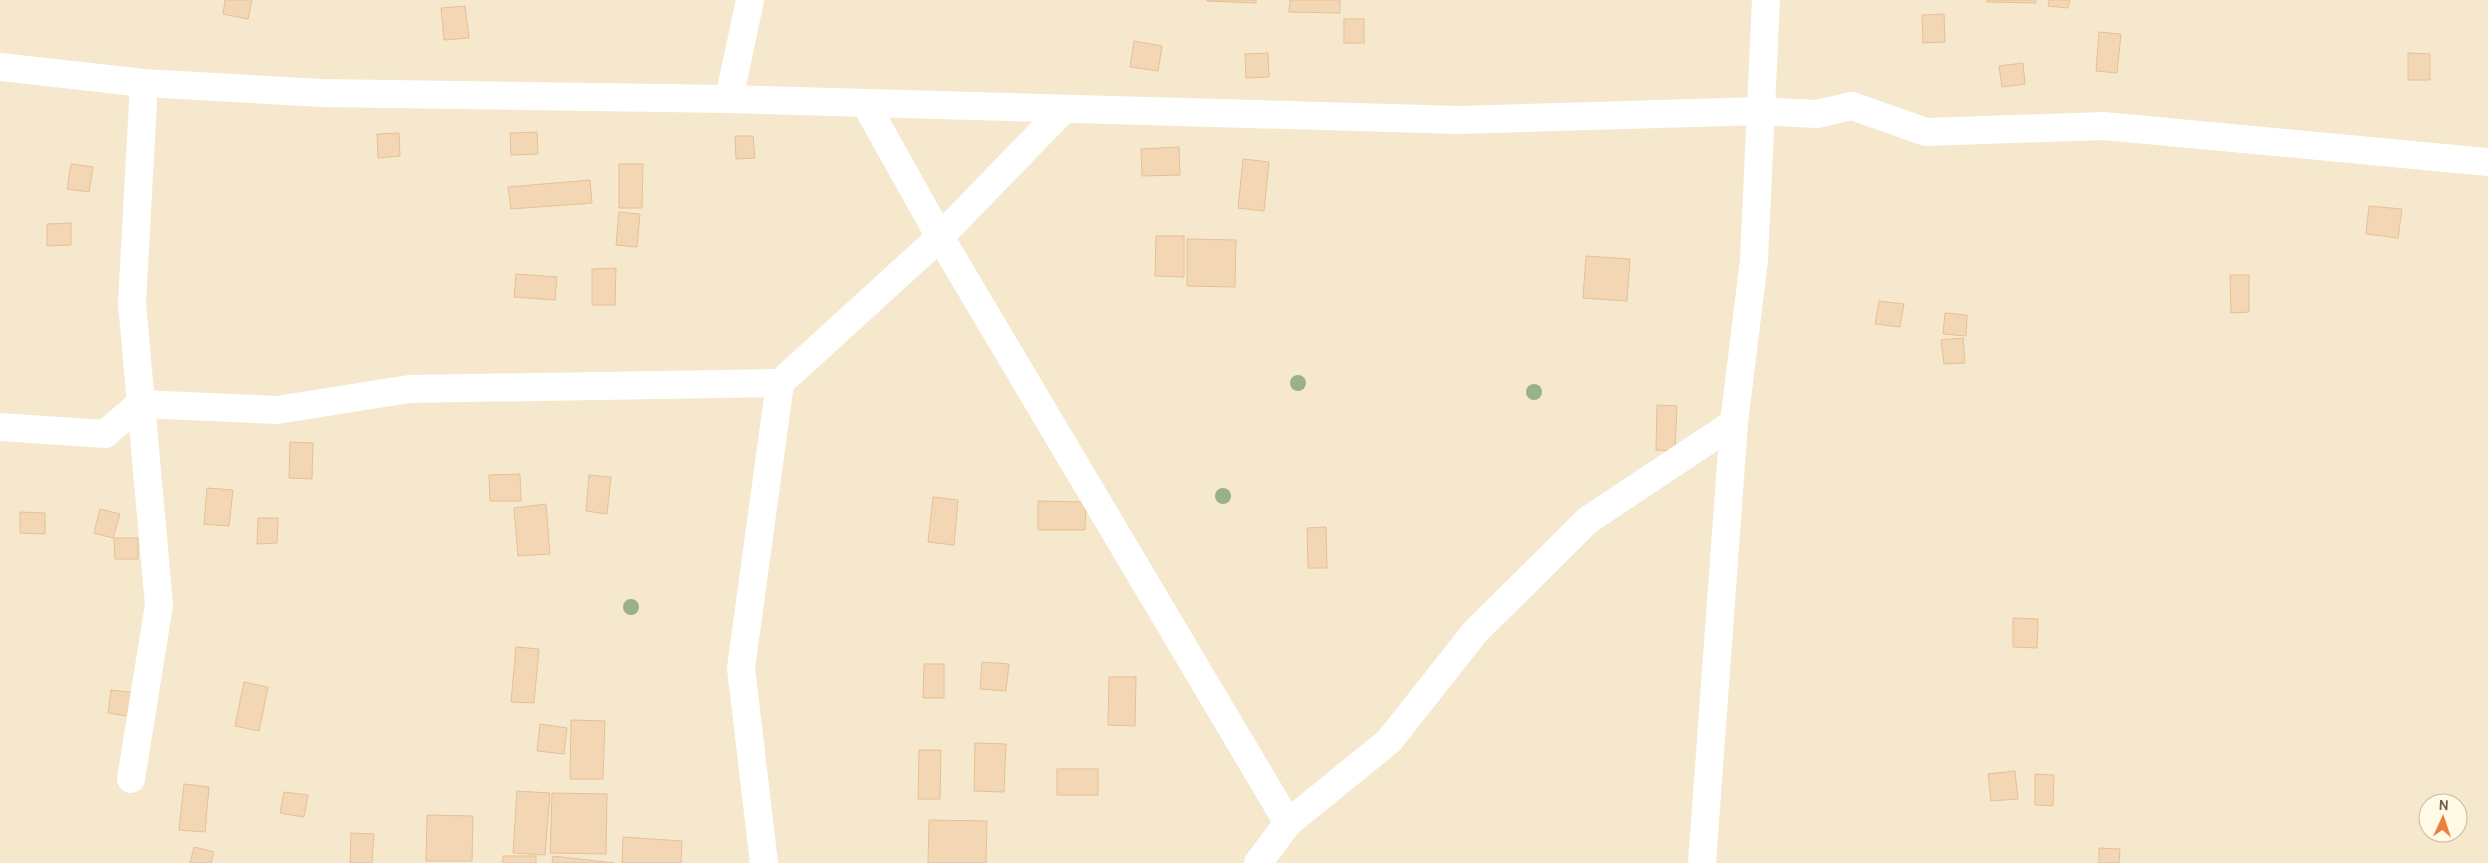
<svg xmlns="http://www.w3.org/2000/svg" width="2488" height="863" font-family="Cabin,sans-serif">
<rect width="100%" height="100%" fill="#fdf5de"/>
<path fill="#f5e8cd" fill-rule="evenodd" d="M0,0H2488V863H0ZM2428,803H2458V833H2428Z"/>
<g fill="#f3d7b5" stroke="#e6c095">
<polygon points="225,0 252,0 248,19 223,14"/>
<polygon points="1207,0 1256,0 1256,3 1207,1"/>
<polygon points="1290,0 1340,0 1340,13 1289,12"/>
<polygon points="1987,0 2036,0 2036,3 1987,2"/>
<polygon points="2049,0 2070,0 2068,8 2048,6"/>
<polygon points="465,6 469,38 444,40 441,8"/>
<polygon points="1944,14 1945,42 1923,43 1922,15"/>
<rect x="1344" y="19" width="20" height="24"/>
<polygon points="2099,32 2121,34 2117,73 2096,71"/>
<polygon points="1134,41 1162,46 1158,71 1130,67"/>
<polygon points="1268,53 1269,77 1246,78 1245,54"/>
<polygon points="2408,53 2430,54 2430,80 2408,80"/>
<polygon points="2023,63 2025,84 2002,87 1999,66"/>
<polygon points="537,132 538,154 511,155 510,133"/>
<polygon points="399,133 400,156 378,158 377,134"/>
<polygon points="735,136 753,136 755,158 736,159"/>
<polygon points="1179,147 1180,175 1142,176 1141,149"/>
<polygon points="1243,159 1269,162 1264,211 1238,208"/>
<polygon points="71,164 93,167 89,192 67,189"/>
<polygon points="619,164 643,164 642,208 619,208"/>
<polygon points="590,180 592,203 511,209 508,187"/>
<polygon points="2369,206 2402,209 2398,238 2366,234"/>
<polygon points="619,212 640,214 637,247 616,245"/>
<polygon points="71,223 71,245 47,246 47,224"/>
<polygon points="1156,236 1184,236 1184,277 1155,276"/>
<polygon points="1187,239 1236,240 1235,287 1187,286"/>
<polygon points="1586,256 1630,259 1627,301 1583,298"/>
<polygon points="616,268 615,305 592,305 592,269"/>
<polygon points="516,274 557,277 555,300 514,297"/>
<polygon points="2230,275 2249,275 2249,312 2231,313"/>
<polygon points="1879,301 1904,304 1900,327 1875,324"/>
<polygon points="1945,313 1967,315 1966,336 1943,334"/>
<polygon points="1963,338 1965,363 1944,364 1941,340"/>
<polygon points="1657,405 1677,406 1675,451 1656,450"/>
<polygon points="290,442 313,443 312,479 289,478"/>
<polygon points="520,474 521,501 490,501 489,475"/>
<polygon points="589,475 611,477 607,514 586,511"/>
<polygon points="207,488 233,490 229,526 204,524"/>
<polygon points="933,497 958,500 954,545 928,542"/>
<polygon points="1038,501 1086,502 1085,530 1038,530"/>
<polygon points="546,504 550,554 518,556 514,508"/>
<polygon points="100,509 120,514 113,538 94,533"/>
<polygon points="20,512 45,513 45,534 20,533"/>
<polygon points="258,518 278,518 277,543 257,544"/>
<polygon points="1326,527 1327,568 1308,568 1307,528"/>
<polygon points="114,538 138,538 138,559 115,559"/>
<polygon points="2013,618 2038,619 2037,648 2013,647"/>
<polygon points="516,647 539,649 534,703 511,702"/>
<polygon points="982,662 1009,664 1006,691 980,689"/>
<polygon points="924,664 944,664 944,698 923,698"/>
<polygon points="1109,677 1136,677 1135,726 1108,725"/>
<polygon points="244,682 268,687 259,731 235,726"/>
<polygon points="111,690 138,693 134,717 108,713"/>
<polygon points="571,720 605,721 603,779 570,779"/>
<polygon points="540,724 567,728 564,754 537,751"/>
<polygon points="975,743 1006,744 1004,792 974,791"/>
<polygon points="919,750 941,750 940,799 918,799"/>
<rect x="1057" y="769" width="41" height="26"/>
<polygon points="2015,771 2018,799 1991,801 1988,774"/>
<polygon points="2035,774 2054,775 2053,806 2035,805"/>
<polygon points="184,784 209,787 205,832 179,830"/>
<polygon points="517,791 550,793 545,855 513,853"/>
<polygon points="284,792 308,795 304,817 280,813"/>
<polygon points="552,793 607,794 606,854 550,853"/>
<polygon points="427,815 473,816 472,861 426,861"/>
<polygon points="929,820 987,821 986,863 928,863"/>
<polygon points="351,833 374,834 372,863 350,863"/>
<polygon points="623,837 682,841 681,863 622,863"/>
<polygon points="194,847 214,852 211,863 190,863"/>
<polygon points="2099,848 2120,849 2119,863 2099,863"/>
<rect x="503" y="856" width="33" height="7"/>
<polygon points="553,856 614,863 552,863"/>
</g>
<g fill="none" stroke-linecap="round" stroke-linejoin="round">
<g stroke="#fff" stroke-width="28">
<polyline points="0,67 144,83 321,93 729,99 1459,120 1761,111 1817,114 1852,106 1926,132 2104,126 2488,162"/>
<polyline points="729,99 750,0"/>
<polyline points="865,103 940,237 1288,823"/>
<polyline points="0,427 105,434 140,404 277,410 409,389 780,383"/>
<polyline points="131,779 159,605 132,303 144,83"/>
<polyline points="764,863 741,668 780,383 940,237 1064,109"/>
<polyline points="1258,863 1288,823 1389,741 1475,632 1588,520 1734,423 1754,260 1766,0"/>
<polyline points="1702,863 1734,423"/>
</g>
</g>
<g fill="#99b186">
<circle cx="1298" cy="383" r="8"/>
<circle cx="1534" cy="392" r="8"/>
<circle cx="1223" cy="496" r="8"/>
<circle cx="631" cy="607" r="8"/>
</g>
<g transform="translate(2443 818) rotate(3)"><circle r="24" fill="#fff9e5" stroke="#c7bba5"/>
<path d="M0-4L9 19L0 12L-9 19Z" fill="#ec7e3e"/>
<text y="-8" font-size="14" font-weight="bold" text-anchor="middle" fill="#735d46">N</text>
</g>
</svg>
